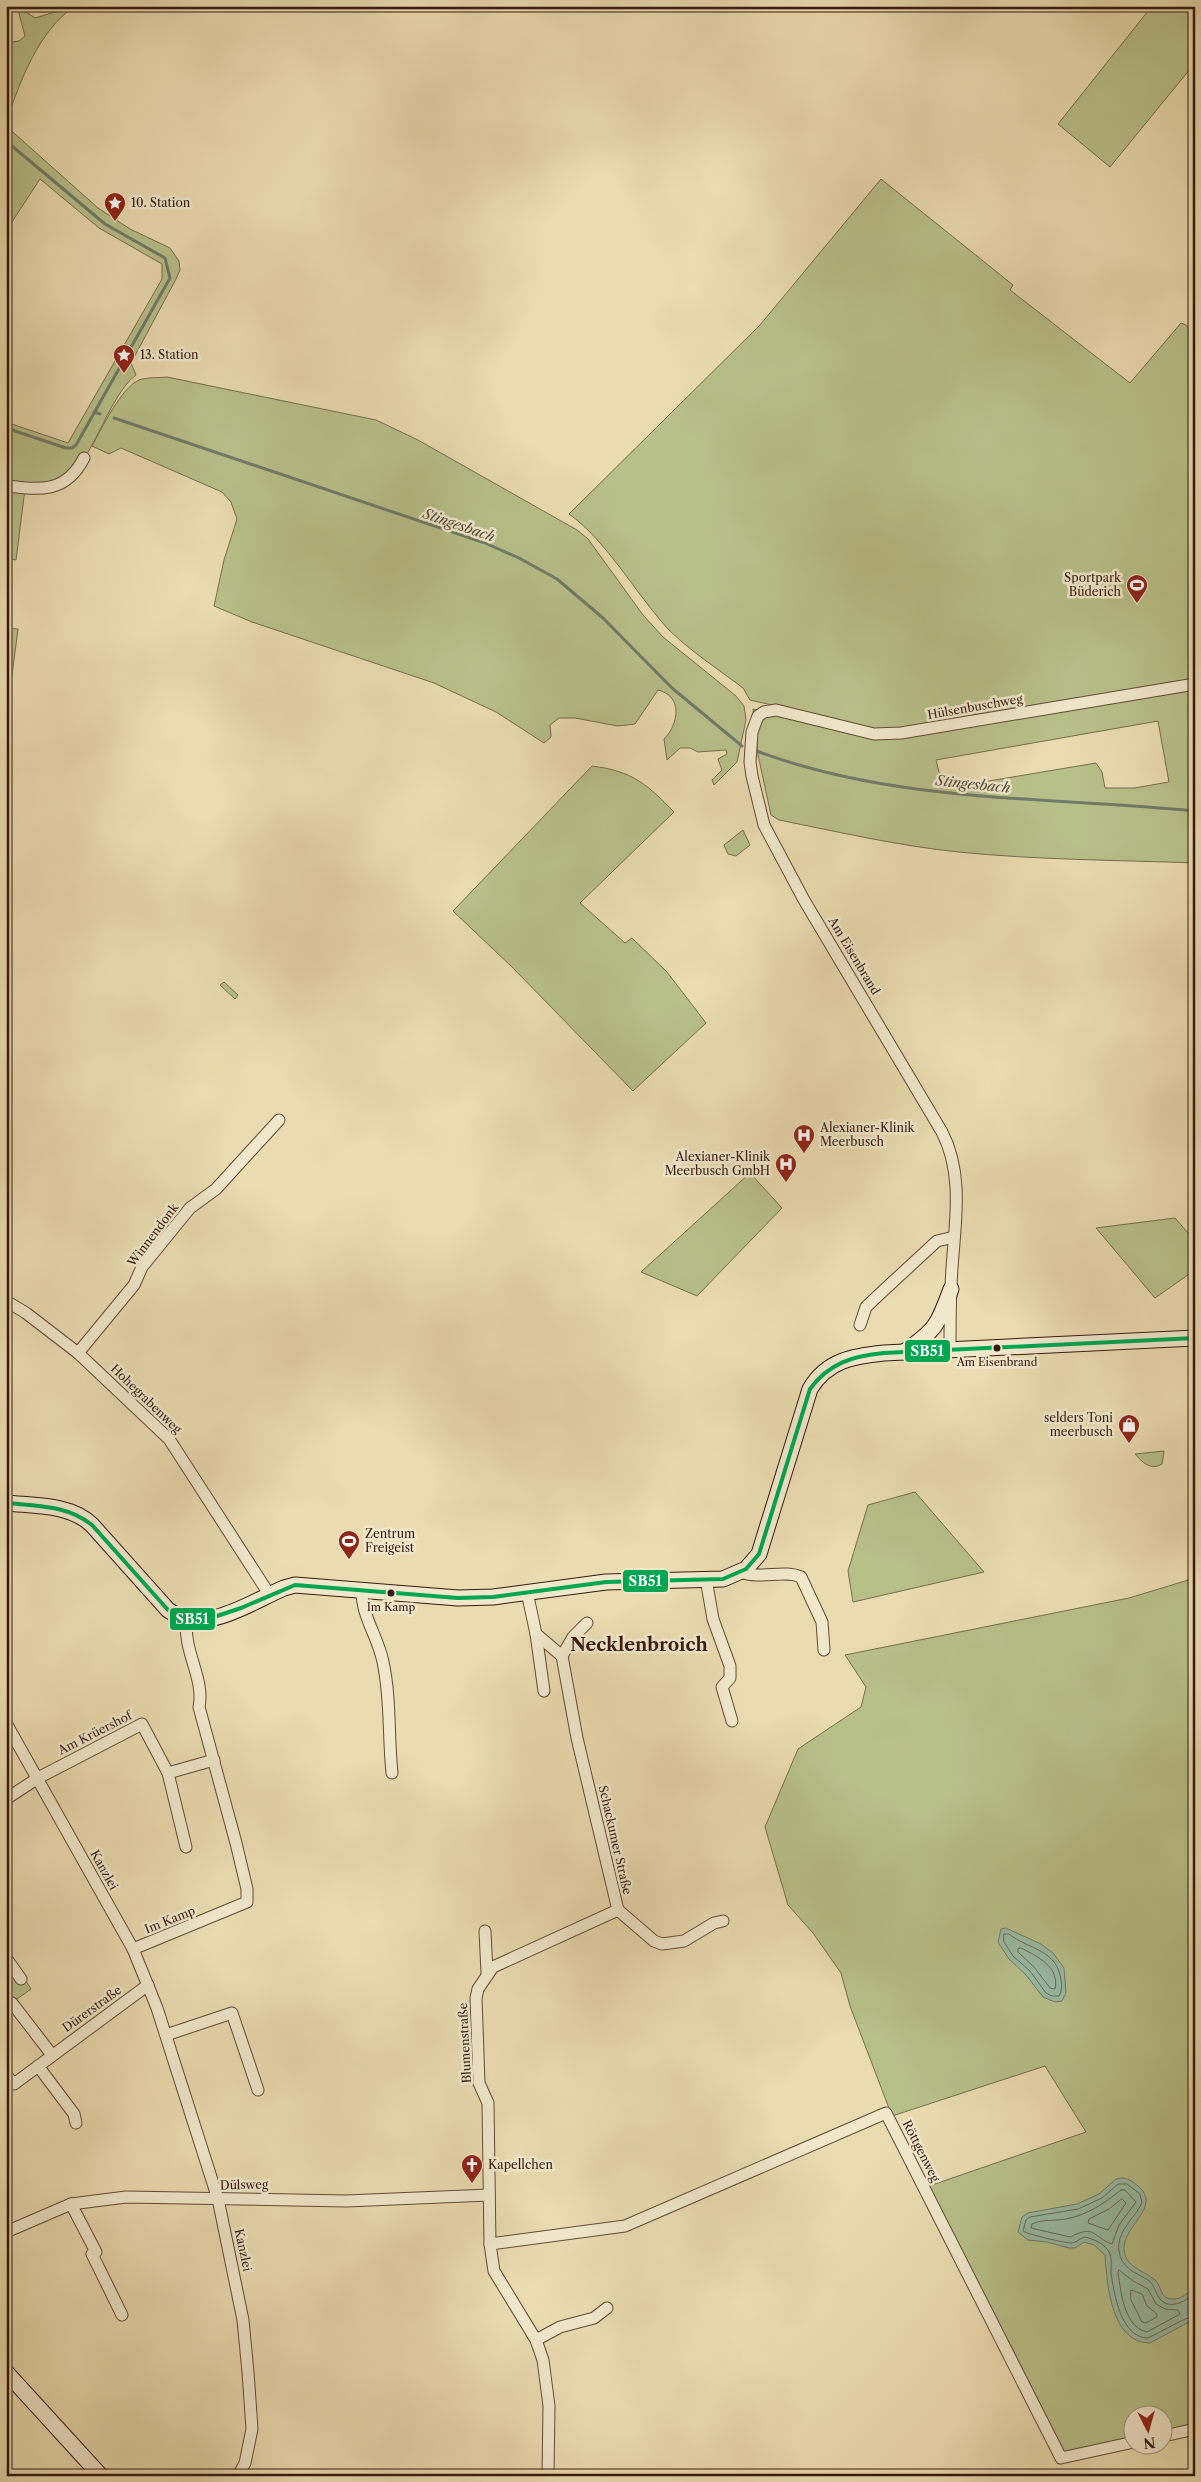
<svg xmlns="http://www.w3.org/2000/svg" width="1201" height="2482" font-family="'Libre Caslon Text',serif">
<rect width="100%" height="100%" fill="#eadbb0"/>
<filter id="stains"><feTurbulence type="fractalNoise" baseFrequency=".004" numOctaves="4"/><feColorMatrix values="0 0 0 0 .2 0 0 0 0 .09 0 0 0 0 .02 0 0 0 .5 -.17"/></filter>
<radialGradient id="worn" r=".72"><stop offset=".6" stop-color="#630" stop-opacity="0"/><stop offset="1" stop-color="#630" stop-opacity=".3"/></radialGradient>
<g fill="#b8c08a" stroke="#776d4c" fill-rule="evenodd">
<path d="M17,6L35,18L75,6C38,31 20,82 6,122V43L19,41L25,36Z"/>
<polygon points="1152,6 1191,6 1195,10 1195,63 1110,167 1058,124"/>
<path d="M6,126L98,208L130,229L170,248L179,261L180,270L176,279L131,363L136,375C108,395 88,475 60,483C46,487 21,484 6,485V422L68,443L162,279V264L99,228L40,179L6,231Z"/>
<path d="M881,179L1013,285L1010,290L1130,383L1181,323L1186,325L1195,336V863C1116,860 1037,860 959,852C899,846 839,832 779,820L771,815L758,755L753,709L876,729L750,700L743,688C718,669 690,651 668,629C636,594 606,540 569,514L760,325ZM1158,721L1169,782L1134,788H1105L1102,772L1096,763L983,782L952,780L939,772L936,760Z"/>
<path d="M167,377L376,420L418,440L577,530L588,539L643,615L663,637L736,696L744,706L746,720L737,762L714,785L712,780L722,770L718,759L727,754L726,750L698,752L690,748H680L667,760L664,739C679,724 683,696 658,690L635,724L618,726L575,718H559L550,725L551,737L544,743L496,712L434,683L252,622L214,606L224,560L237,519L231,502L222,492L121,448L109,454L92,446C102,428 121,388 139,380C147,377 159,378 167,377Z"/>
<polygon points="6,487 25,489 16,560 6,558"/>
<polygon points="7,628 18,629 6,721 6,633"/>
<path d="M592,766C632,771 647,784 674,812L580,903L625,943L632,938L667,972L706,1023L633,1091L513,968L453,911Z"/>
<polygon points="743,830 750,845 736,856 728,854 724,845"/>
<polygon points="224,982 238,995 235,999 220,985"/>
<polygon points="750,1173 782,1208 697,1296 641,1272"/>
<polygon points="1175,1218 1195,1241 1195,1270 1155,1298 1096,1228"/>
<path d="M1164,1451L1162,1464C1151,1471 1142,1462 1135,1454Z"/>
<polygon points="915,1492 984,1572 853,1602 848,1571 868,1505"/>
<polygon points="1195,1578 1195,2425 1164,2432 1164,2414 1134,2414 1133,2438 1062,2453 929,2186 1086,2132 1045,2066 892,2116 850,2006 841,1973 813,1933 788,1905 765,1827 798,1749 861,1707 866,1687 845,1655 1129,1598"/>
<polygon points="6,1964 24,1978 31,1989 6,2007"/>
</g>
<g fill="#99bca6" stroke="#717b6a">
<polygon points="1006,1928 1041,1944 1053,1953 1064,1968 1066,1993 1062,2001 1055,2002 1043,1997 1026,1975 1009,1959 998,1942 1001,1929"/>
<path d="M1122,2178C1130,2179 1133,2182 1138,2186C1163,2207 1122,2226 1124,2250C1125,2267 1145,2271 1155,2280C1162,2287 1160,2299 1172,2299C1182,2300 1188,2292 1195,2287V2322L1187,2323L1150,2343C1111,2343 1107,2284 1105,2255L1094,2245L1084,2242L1075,2248H1069L1047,2242L1028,2240L1018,2232L1022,2217L1028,2213L1077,2204L1099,2194L1116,2179Z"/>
</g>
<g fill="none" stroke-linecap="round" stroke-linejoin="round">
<g stroke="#686b5a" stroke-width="1">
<path d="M1004,1934H1009C1029,1950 1057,1949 1061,1980C1062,1986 1062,1991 1059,1996H1052L1046,1993L1030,1971L1013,1956L1004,1942Z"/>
<path d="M1021,1948C1037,1956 1060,1967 1055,1989L1050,1988L1034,1967L1018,1952V1949Z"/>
<path d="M1121,2190H1125L1136,2202L1119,2225L1112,2244C1092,2237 1096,2224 1070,2237L1031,2228L1032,2224C1043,2219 1054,2221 1066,2219C1088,2215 1104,2203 1121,2190Z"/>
<polygon points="1122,2199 1126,2203 1108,2230 1088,2223 1089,2219 1109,2209"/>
<path d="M1119,2270L1133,2281L1148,2289L1156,2304L1165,2309L1178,2310L1180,2314L1147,2332C1124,2327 1121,2292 1118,2273Z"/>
<polygon points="1131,2290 1142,2294 1147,2306 1157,2314 1157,2317 1146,2323 1142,2322 1131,2300"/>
<path d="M1195,2293C1185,2302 1167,2312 1158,2296C1154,2290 1154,2284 1148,2280C1136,2273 1121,2268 1119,2251C1116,2232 1134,2219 1142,2203L1140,2194L1127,2184H1118L1102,2198L1078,2209L1030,2217L1026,2220L1023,2231C1026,2234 1065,2243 1071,2243C1076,2243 1080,2238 1085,2237C1094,2239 1107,2245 1110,2254C1112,2259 1111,2267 1111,2273C1114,2294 1121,2338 1148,2338L1185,2319L1195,2317"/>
</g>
<g stroke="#717b6a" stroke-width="3">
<polyline points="6,141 105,224 165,258 170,278 76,445 72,448 66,448 6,428"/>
<polyline points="94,412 100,414"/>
<polyline points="114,418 485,543 519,558 557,579 603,618 672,688 742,746"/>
<path d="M754,750C896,804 1046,796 1195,811"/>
</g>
<g stroke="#634a37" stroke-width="13">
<g id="street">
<path d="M6,486C41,490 66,493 84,458"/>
<polyline points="6,1301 26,1313 78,1353 169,1439 269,1594"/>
<polyline points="860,1325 866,1307 884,1290 937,1241 954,1237"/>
<path d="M950,1350C950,1322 950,1295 952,1268C955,1223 964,1174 942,1132L804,900L764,825L752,776L750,762L752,732L758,716L764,712L776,710L874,734L901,733L1195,684"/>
<polyline points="78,1353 134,1285 142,1267 190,1208 216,1189 279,1120"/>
<path d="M741,1572C760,1580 784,1569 801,1577L822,1622L824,1650"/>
<polyline points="706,1579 713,1619 730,1666 730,1678 722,1687 732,1721"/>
<path d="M362,1589C361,1616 378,1636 383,1662C391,1698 388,1736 392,1773"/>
<polyline points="527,1592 536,1634 562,1656"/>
<polyline points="587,1623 573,1637 562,1656 577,1738 618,1910 654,1941 662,1944 684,1941 714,1923 723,1921"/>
<polyline points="536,1634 544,1691"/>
<polyline points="6,1723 133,1949 157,2008 218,2199 243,2320 248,2372 252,2429 245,2463 238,2476"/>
<polyline points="168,1773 214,1760"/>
<polyline points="6,1799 38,1778 142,1724 168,1773 186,1847"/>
<polyline points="485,1931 487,1973"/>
<path d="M133,1949L247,1902V1889L236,1843L199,1707C205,1678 182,1650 187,1619"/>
<polyline points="6,1958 21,1979"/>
<polyline points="12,2003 52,2055"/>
<polyline points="166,2035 232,2013 258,2090"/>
<polyline points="38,2066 74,2114 76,2123"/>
<polyline points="6,2075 14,2084 148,1985"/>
<polyline points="71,2204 96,2252 92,2254 122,2315"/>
<polyline points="6,2232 71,2204 126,2197 346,2201 489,2195"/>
<polyline points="490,2244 625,2226 886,2113 1061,2458 1134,2442"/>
<polyline points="536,2340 560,2327 594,2318 607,2308"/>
<polyline points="1164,2436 1195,2429"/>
<polyline points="548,2476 549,2406 543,2360 536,2340 494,2271 490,2244 488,2103 479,2083 476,1998 478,1989 493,1967 618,1910"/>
</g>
</g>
<g stroke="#361a0f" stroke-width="17">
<g id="secondary">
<path d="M904,1352C936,1330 938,1325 951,1289"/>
<path d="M6,1503C35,1506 70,1504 92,1525L168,1610C204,1636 249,1603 284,1588L295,1585L458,1598L493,1597L606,1582L723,1579L746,1569L759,1554L810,1389C827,1360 854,1356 884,1353L1195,1338"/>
<polyline points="6,2372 101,2476"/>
</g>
</g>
<use href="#street" stroke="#f1e8cc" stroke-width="11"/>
<use href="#secondary" stroke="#f1e8cc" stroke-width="15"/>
<g stroke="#f1e8cc" stroke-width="8">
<path id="bus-1" d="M6,1503C37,1506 67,1505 92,1525L168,1610L182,1617L196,1620L211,1618L241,1608L295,1585L458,1598L493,1597L606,1582L723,1579L746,1569L759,1554L810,1389C829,1363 853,1356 884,1353L1195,1338"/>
</g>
<use href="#bus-1" stroke="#00a651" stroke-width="4"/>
</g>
<defs>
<g id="sight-pin" transform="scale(1.125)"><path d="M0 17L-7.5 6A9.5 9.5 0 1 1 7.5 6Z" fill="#8f2418" stroke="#f1e8cc"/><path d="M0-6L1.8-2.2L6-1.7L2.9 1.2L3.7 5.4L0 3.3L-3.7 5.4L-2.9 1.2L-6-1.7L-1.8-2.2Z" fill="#fff"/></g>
<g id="stadium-pin" transform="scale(1.125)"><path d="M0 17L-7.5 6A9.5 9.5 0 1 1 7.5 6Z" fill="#8f2418" stroke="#f1e8cc"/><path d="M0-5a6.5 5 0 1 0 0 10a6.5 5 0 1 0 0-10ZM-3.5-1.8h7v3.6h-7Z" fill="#fff"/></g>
<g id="hospital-pin" transform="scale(1.125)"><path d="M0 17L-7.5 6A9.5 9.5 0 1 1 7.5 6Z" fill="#8f2418" stroke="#f1e8cc"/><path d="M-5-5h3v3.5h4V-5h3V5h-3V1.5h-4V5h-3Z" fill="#fff"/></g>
<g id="shop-pin" transform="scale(1.125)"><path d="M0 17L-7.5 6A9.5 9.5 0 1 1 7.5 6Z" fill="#8f2418" stroke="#f1e8cc"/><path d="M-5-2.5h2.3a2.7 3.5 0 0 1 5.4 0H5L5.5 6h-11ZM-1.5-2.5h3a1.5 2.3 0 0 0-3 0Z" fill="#fff"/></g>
<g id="church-pin" transform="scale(1.125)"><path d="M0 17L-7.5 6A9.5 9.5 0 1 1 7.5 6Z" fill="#8f2418" stroke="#f1e8cc"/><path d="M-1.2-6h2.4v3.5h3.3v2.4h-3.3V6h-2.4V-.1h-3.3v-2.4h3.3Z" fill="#fff"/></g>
</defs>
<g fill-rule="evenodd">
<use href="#sight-pin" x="115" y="203"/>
<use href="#sight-pin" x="124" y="355"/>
<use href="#stadium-pin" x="1137" y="585"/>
<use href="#hospital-pin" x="804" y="1135"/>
<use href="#hospital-pin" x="786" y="1164"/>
<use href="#shop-pin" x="1129" y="1425"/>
<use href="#stadium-pin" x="349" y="1541"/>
<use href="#church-pin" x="472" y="2165"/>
</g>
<g fill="#361a0f" stroke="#f1e8cc" stroke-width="2">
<circle cx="997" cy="1348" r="4.5"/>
<circle cx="391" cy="1593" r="4.5"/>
</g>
<g text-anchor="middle" stroke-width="5" stroke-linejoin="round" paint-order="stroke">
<g font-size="11" fill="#361a0f" stroke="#f1e8cc">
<text x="997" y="1366">Am Eisenbrand</text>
<text x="391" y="1611">Im Kamp</text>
</g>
<g font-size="12" fill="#361a0f" stroke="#f1e8cc" text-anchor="start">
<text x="131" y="207">10. Station</text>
<text x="140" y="359">13. Station</text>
<text x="1121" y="582" text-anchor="end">Sportpark<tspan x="1121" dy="14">Büderich</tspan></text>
<text x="820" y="1132">Alexianer-Klinik<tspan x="820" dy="14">Meerbusch</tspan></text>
<text x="770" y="1161" text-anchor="end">Alexianer-Klinik<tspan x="770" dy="14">Meerbusch GmbH</tspan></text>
<text x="1113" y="1422" text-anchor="end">selders Toni<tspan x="1113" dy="14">meerbusch</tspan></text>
<text x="365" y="1538">Zentrum<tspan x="365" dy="14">Freigeist</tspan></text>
<text x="488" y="2169">Kapellchen</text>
</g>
<g font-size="12" fill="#361a0f" stroke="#f1e8cc">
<text transform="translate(975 707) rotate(-10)" y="4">Hülsenbuschweg</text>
<text transform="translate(854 956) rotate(59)" y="4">Am Eisenbrand</text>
<text transform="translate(153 1235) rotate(-53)" y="4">Winnendonk</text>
<text transform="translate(146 1399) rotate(44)" y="4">Hohegrabenweg</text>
<text transform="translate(95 1733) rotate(-27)" y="4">Am Krüershof</text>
<text transform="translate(615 1840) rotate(77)" y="4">Schackumer Straße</text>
<text transform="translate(104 1870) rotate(61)" y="4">Kanzlei</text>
<text transform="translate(170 1920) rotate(-22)" y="4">Im Kamp</text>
<text transform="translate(92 2009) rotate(-36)" y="4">Dürerstraße</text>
<text transform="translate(465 2043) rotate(-93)" y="4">Blumenstraße</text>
<text transform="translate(921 2151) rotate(63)" y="4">Röttgenweg</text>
<text transform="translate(244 2185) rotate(-1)" y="4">Dülsweg</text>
<text transform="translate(243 2250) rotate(78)" y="4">Kanzlei</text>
</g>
<g font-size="14" font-style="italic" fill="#544b3c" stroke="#f1e8cc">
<text transform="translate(459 525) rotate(19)" y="5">Stingesbach</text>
<text transform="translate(973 784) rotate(6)" y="5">Stingesbach</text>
</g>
<g font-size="18" font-weight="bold" fill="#361a0f" stroke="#f1e8cc">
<text x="639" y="1651">Necklenbroich</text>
</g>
</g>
<g stroke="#f1e8cc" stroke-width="2">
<rect x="904" y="1339" width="47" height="24" rx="5" fill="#00a651"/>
<rect x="622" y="1569" width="47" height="24" rx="5" fill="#00a651"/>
<rect x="169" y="1607" width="47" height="24" rx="5" fill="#00a651"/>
</g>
<g font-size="14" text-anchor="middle" font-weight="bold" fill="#fff">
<text x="927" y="1356">SB51</text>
<text x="645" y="1586">SB51</text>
<text x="192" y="1624">SB51</text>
</g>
<rect width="1201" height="2482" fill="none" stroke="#eadbb0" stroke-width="25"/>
<rect x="8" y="8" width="1186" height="2467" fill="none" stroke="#361a0f" stroke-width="2.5"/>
<rect x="12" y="12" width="1176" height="2457" fill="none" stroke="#361a0f"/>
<g transform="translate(1148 2430) rotate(174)"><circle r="24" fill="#f1e8cc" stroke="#a69680"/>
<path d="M0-4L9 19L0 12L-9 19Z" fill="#8f2418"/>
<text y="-8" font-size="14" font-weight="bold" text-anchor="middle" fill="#361a0f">N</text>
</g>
<rect width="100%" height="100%" filter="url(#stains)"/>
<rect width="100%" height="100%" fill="url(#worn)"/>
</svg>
